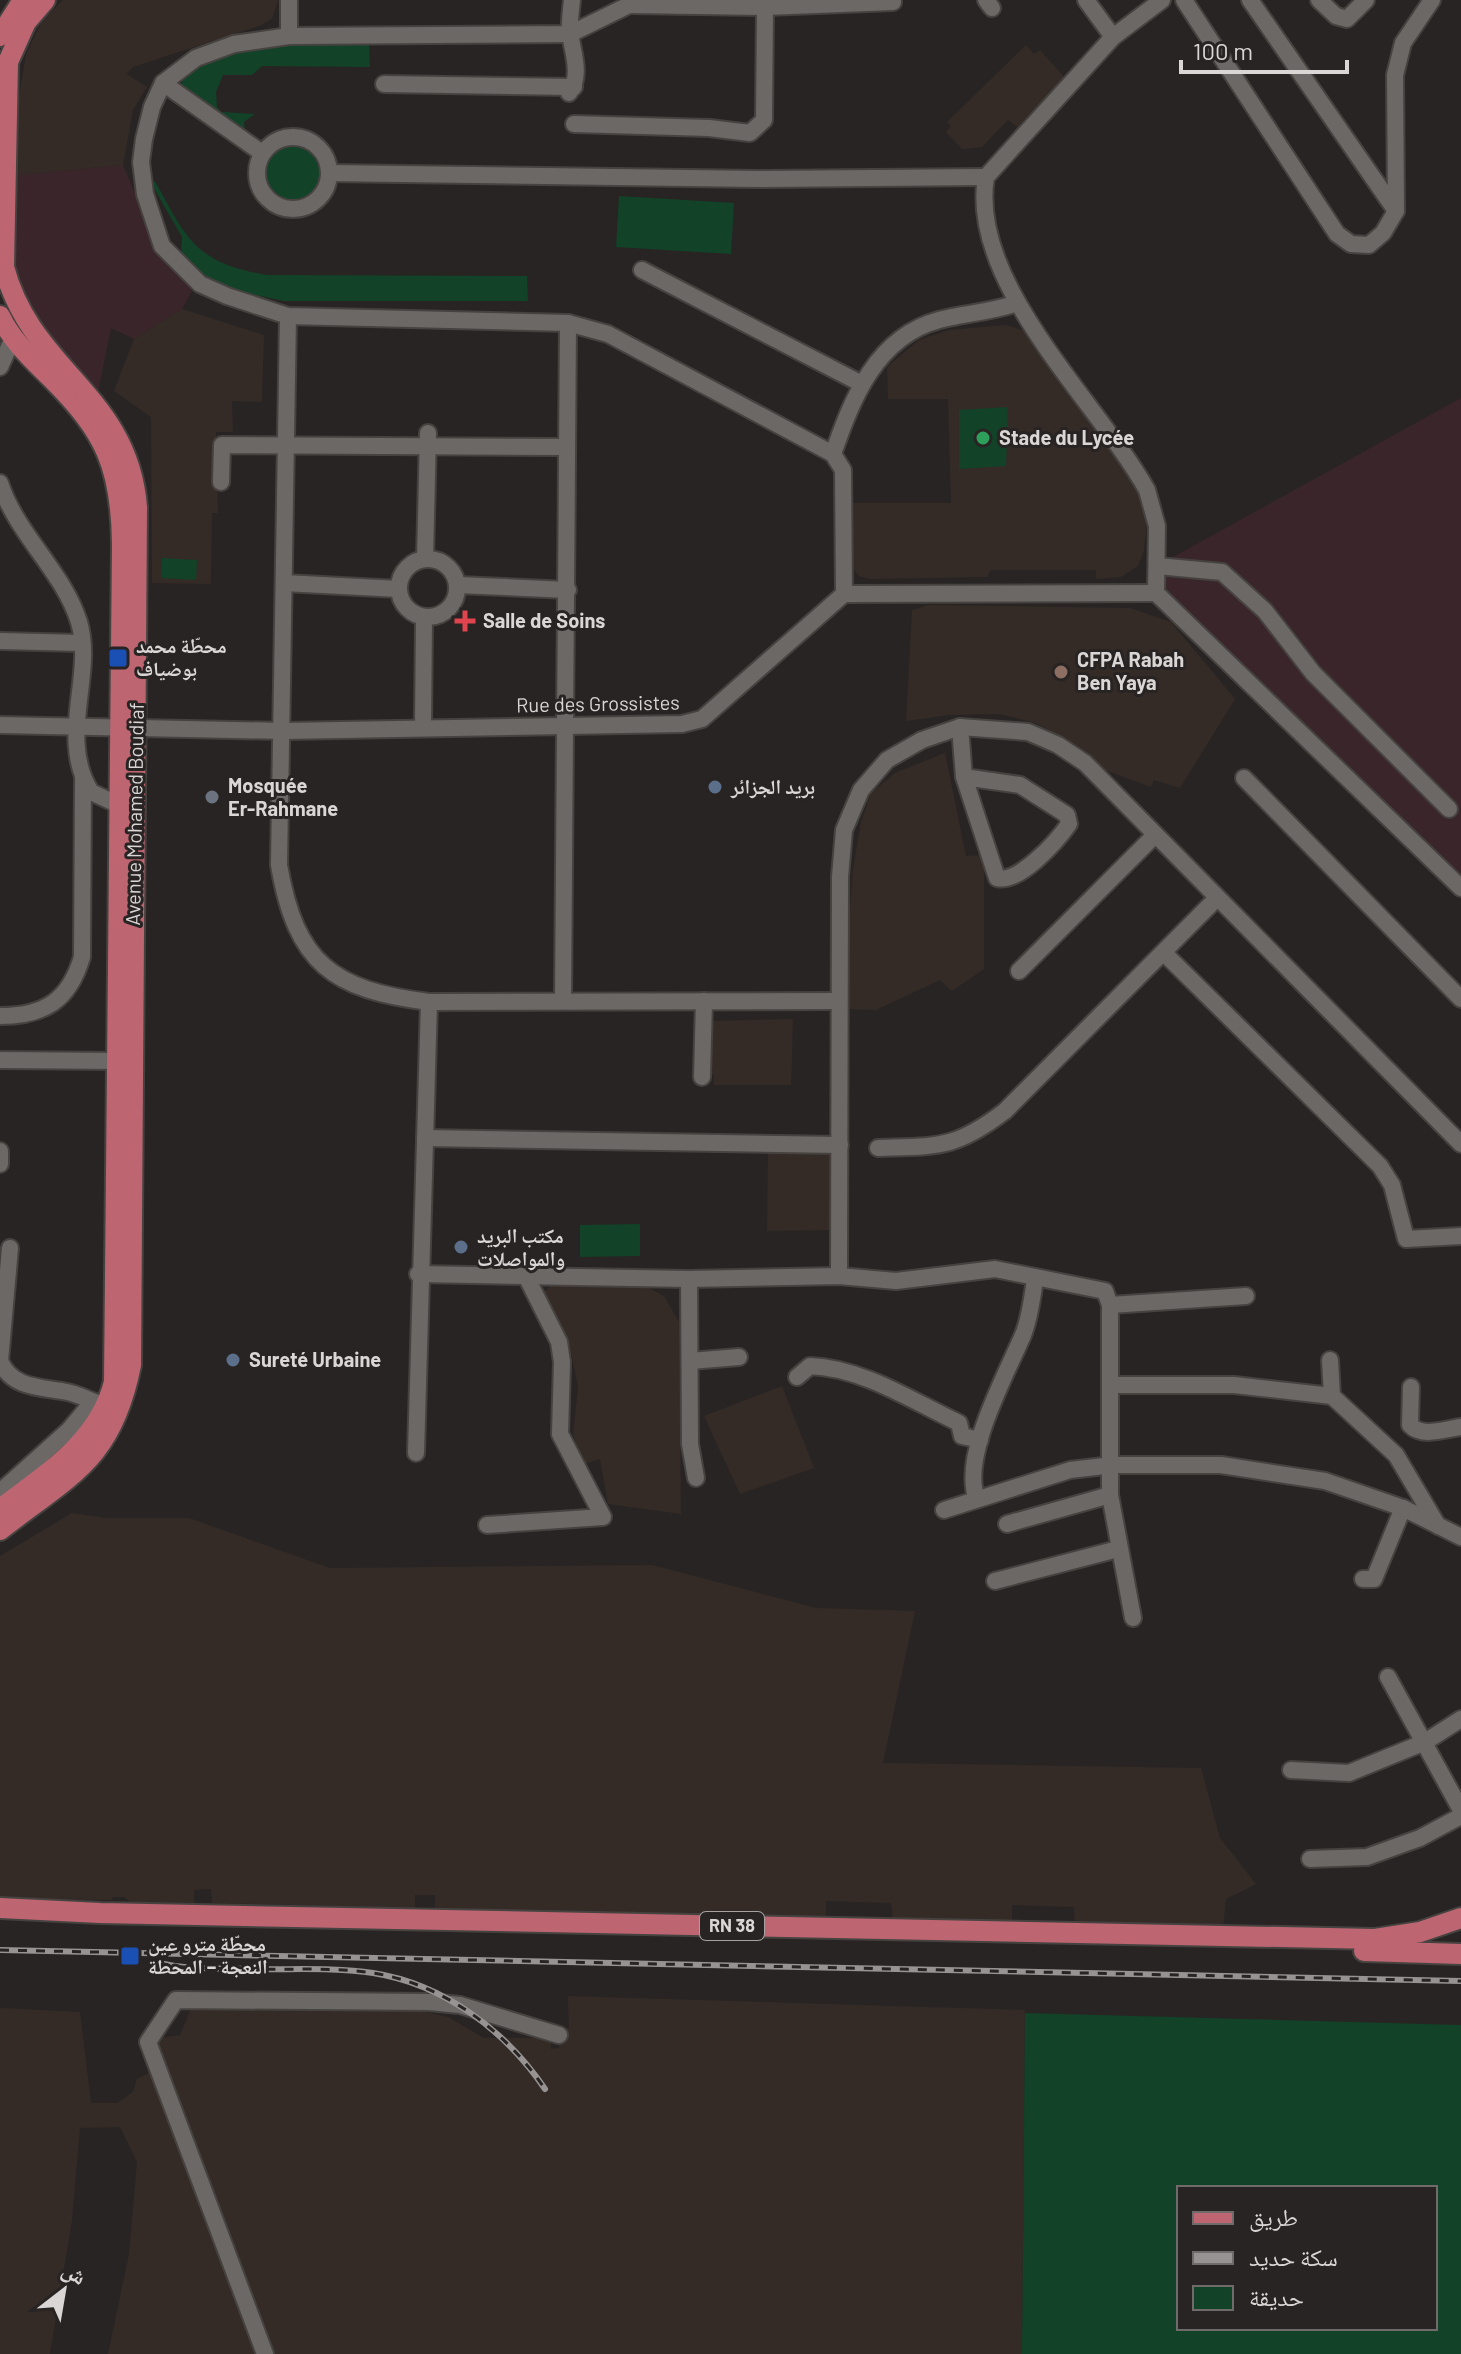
<svg xmlns="http://www.w3.org/2000/svg" width="1461" height="2354" font-family="Barlow,'Noto Naskh Arabic',sans-serif">
<rect width="100%" height="100%" fill="#282423"/>
<g fill="#3a262a">
<polygon points="123,165 156,243 192,291 182,309 134,339 111,328 98,392 22,308 13,283 6,176"/>
<polygon points="1461,398 1461,876 1156,593 1157,566"/>
</g>
<g fill="#342b27">
<polygon points="63,0 278,0 272,19 259,26 133,67 126,74 147,87 133,110 123,165 6,176 26,54 42,21"/>
<polygon points="1026,45 1034,54 1040,50 1065,78 1017,127 1008,120 982,147 962,149 946,132 951,126 947,122"/>
<polygon points="182,309 264,335 262,402 232,401 233,432 216,432 218,513 212,513 211,584 152,583 151,417 114,391 134,339"/>
<polygon points="1005,325 1026,331 1035,340 1140,489 1148,516 1144,550 1138,566 1121,577 1096,579 1096,570 991,570 987,577 869,579 859,576 854,570 851,503 951,503 948,399 888,399 887,367 919,340 949,330"/>
<polygon points="928,605 1130,608 1171,622 1235,699 1180,788 1154,780 1151,787 1099,768 1070,742 1036,723 999,714 950,715 906,721 912,610"/>
<polygon points="945,753 966,856 984,855 984,969 952,991 940,980 876,1010 843,1009 853,869 861,822 871,793 895,773"/>
<polygon points="793,1019 791,1085 714,1085 714,1075 707,1074 709,1021"/>
<polygon points="768,1150 829,1152 830,1230 767,1231"/>
<polygon points="551,1286 645,1286 664,1296 679,1322 681,1514 608,1504 600,1459 584,1464 573,1435 578,1387 571,1352 544,1292"/>
<polygon points="782,1386 814,1468 740,1494 704,1416"/>
<polygon points="72,1513 107,1518 189,1518 330,1568 652,1565 816,1608 915,1611 883,1763 1201,1768 1220,1838 1256,1884 1226,1899 1223,1928 1075,1924 1074,1907 1012,1905 1012,1923 893,1920 891,1903 826,1901 826,1921 435,1908 435,1895 415,1895 415,1908 212,1903 211,1889 194,1890 194,1906 133,1906 125,1897 113,1897 112,1900 0,1899 0,1556"/>
<polygon points="568,1996 1025,2010 1022,2354 108,2354 129,2254 137,2162 120,2127 80,2128 72,2220 50,2354 0,2354 0,2008 80,2012 91,2103 117,2103 133,2092 137,2079 149,2073 138,2041 180,2035 193,2004 412,2009 448,2017 484,2038 551,2038 551,2049 559,2048 558,2030 569,2028"/>
</g>
<g fill="#124227" fill-rule="evenodd">
<path d="M297,43L369,44L370,67L262,66L252,75H223L216,92L217,107L221,112L255,114L244,122L245,131L181,86C186,55 271,46 297,43Z"/>
<circle cx="292" cy="174" r="28"/>
<path d="M155,181C187,240 196,263 267,275L527,276L528,301H284L227,289L201,277L181,258L182,237L152,185Z"/>
<polygon points="619,196 734,203 731,254 616,247"/>
<polygon points="1008,407 1006,466 959,469 959,410"/>
<polygon points="162,558 197,560 196,580 161,578"/>
<polygon points="640,1224 640,1256 580,1257 580,1225"/>
<path d="M1025,2013L1461,2025V2354H1022ZM1179,2188H1435V2328H1179Z"/>
</g>
<g fill="none" stroke-linecap="round" stroke-linejoin="round">
<g stroke="#454240" stroke-width="20">
<g id="minor">
<polyline points="639,0 570,34 289,36 234,44 196,58 163,83 152,107 144,139 141,162 145,194 162,246 200,284 227,296 288,316 568,323 608,334 833,454 843,470 844,594"/>
<polyline points="986,0 992,8"/>
<polyline points="1086,0 1113,37"/>
<path d="M1162,0L1113,37L986,177C968,283 1097,401 1147,490L1157,526L1156,593L1461,888"/>
<polyline points="1184,0 1337,234 1351,244 1369,245 1383,233 1396,211 1395,75 1403,43 1432,0"/>
<polyline points="1250,0 1396,211"/>
<polyline points="1319,0 1336,16 1347,19 1366,0"/>
<polyline points="630,5 765,7 893,2"/>
<polyline points="289,36 289,0"/>
<polyline points="163,83 262,153"/>
<polyline points="384,84 574,87"/>
<path d="M569,93C582,76 573,53 570,34C569,23 571,11 572,0"/>
<polyline points="574,124 709,128 750,133 764,120 765,7"/>
<circle cx="293" cy="173" r="36"/>
<polyline points="329,173 758,179 986,177"/>
<polyline points="642,270 860,383"/>
<path d="M288,316L279,865C296,964 333,990 429,1002L838,1001"/>
<polyline points="0,367 13,338"/>
<path d="M833,454C852,399 876,337 939,320C966,313 992,312 1017,303"/>
<polyline points="221,482 222,445 567,447"/>
<path d="M0,483C17,535 63,571 79,622C95,675 57,738 91,792L119,805"/>
<circle cx="428" cy="588" r="29"/>
<polyline points="425,559 428,433"/>
<polyline points="1157,566 1222,572 1265,611 1313,673 1449,809"/>
<polyline points="284,583 399,589"/>
<polyline points="458,585 568,590"/>
<polyline points="0,641 81,643"/>
<polyline points="0,725 284,731 682,724 702,719 844,594 1156,593"/>
<polyline points="423,727 424,618"/>
<path d="M960,727L964,777L997,878C1019,884 1057,841 1069,824L1067,815L1020,785L964,777"/>
<polyline points="1244,778 1461,999"/>
<polyline points="1164,953 1380,1166 1392,1185 1406,1239 1461,1236"/>
<polyline points="1019,971 1154,836"/>
<polyline points="563,1001 568,323"/>
<path d="M0,1016C44,1016 69,1001 82,957L83,779"/>
<polyline points="0,1060 118,1061"/>
<polyline points="702,1077 704,1001"/>
<polyline points="425,1138 840,1145"/>
<path d="M878,1148C939,1146 955,1149 1005,1111L1217,898"/>
<polyline points="0,1151 0,1164"/>
<path d="M10,1248L0,1361C12,1389 42,1387 67,1392C78,1394 88,1400 98,1403"/>
<polyline points="418,1274 689,1279 839,1276 896,1281 995,1269 1105,1291 1110,1305 1110,1495 1133,1618"/>
<polyline points="839,1276 840,877 844,830 861,790 887,760 922,740 960,727 1028,732 1058,745 1085,763 1461,1144"/>
<polyline points="689,1279 690,1444 696,1478"/>
<polyline points="1110,1305 1246,1296"/>
<polyline points="1330,1360 1332,1396 1396,1455 1438,1526"/>
<polyline points="690,1361 739,1357"/>
<path d="M797,1377L810,1366C863,1368 912,1401 959,1423L962,1436L980,1440"/>
<polyline points="1112,1385 1234,1385 1332,1396"/>
<path d="M1411,1387L1410,1425C1422,1438 1445,1429 1461,1427"/>
<polyline points="416,1453 429,1002"/>
<polyline points="0,1492 69,1430 90,1405 103,1404"/>
<path d="M977,1499C960,1458 1006,1375 1023,1335C1030,1318 1032,1298 1035,1280"/>
<polyline points="944,1510 1070,1470 1113,1465 1221,1465 1325,1481 1403,1508 1461,1537"/>
<polyline points="1007,1524 1110,1495"/>
<polyline points="487,1525 603,1517 560,1434 562,1362 559,1342 526,1276"/>
<polyline points="1363,1579 1374,1579 1403,1508"/>
<polyline points="995,1581 1118,1549"/>
<polyline points="1388,1677 1461,1810"/>
<polyline points="1291,1770 1349,1773 1425,1742 1461,1719"/>
<polyline points="1310,1859 1367,1857 1420,1838 1461,1816"/>
<polyline points="265,2354 148,2042 176,2000 429,2002 460,2005 559,2035"/>
</g>
</g>
<g stroke="#454240" stroke-width="24">
<g id="major">
<polyline points="0,36 23,0"/>
<path d="M0,316C12,341 32,359 51,378C106,433 121,467 122,544L114,1382C99,1442 47,1473 0,1509"/>
<path d="M0,1530C72,1474 112,1460 131,1365L137,507C128,394 31,371 4,267L8,62L26,22L45,0"/>
<polyline points="0,1908 100,1913 1375,1939 1420,1932 1461,1918"/>
<polyline points="1364,1951 1461,1954"/>
</g>
</g>
<use href="#minor" stroke="#6c6866" stroke-width="16"/>
<use href="#major" stroke="#bd6571" stroke-width="20"/>
<g stroke="#979392" stroke-width="6">
<g id="rail">
<polyline points="0,1950 1461,1981"/>
<path d="M159,1963C189,1970 221,1968 251,1969C291,1970 333,1967 373,1973C444,1984 506,2031 545,2089"/>
</g>
</g>
<use href="#rail" stroke="#282423" stroke-width="3" stroke-dasharray="9" stroke-linecap="butt"/>
</g>
<circle fill="#2e9e5b" stroke="#282423" stroke-width="3" cx="983" cy="438" r="8"/>
<path fill="#e0444e" stroke="#282423" stroke-width="3" d="M461 609h8v8h8v8h-8v8h-8v-8h-8v-8h8z"/>
<g fill="#1a4fb4" stroke="#282423" stroke-width="3">
<rect x="108" y="648" width="20" height="20" rx="4"/>
<rect x="120" y="1946" width="20" height="20" rx="4"/>
</g>
<circle fill="#8d6e63" stroke="#282423" stroke-width="3" cx="1061" cy="672" r="8"/>
<g fill="#5c6f8a" stroke="#282423" stroke-width="3">
<circle cx="715" cy="787" r="8"/>
<circle cx="461" cy="1247" r="8"/>
<circle cx="233" cy="1360" r="8"/>
</g>
<circle fill="#6b7280" stroke="#282423" stroke-width="3" cx="212" cy="797" r="8"/>
<g text-anchor="middle" stroke-width="6" stroke-linejoin="round" paint-order="stroke">
<rect fill="#282423" stroke="#a4a1a0" stroke-width="2" x="700" y="1912" width="64" height="28" rx="6"/>
<g font-size="18" font-weight="bold" fill="#d9d6d5">
<text x="732" y="1932">RN 38</text>
</g>
<g font-size="20" font-weight="bold" fill="#d9d6d5" stroke="#282423" text-anchor="start">
<text x="999" y="445">Stade du Lycée</text>
<text x="483" y="628">Salle de Soins</text>
<text x="136" y="653">محطّة محمد<tspan x="136" dy="23">بوضياف</tspan></text>
<text x="1077" y="667">CFPA Rabah<tspan x="1077" dy="23">Ben Yaya</tspan></text>
<text x="228" y="793">Mosquée<tspan x="228" dy="23">Er-Rahmane</tspan></text>
<text x="731" y="794">بريد الجزائر</text>
<text x="477" y="1243">مكتب البريد<tspan x="477" dy="23">والمواصلات</tspan></text>
<text x="249" y="1367">Sureté Urbaine</text>
<text x="148" y="1951">محطّة مترو عين<tspan x="148" dy="23">النعجة – المحطة</tspan></text>
</g>
<g font-size="20" fill="#d9d6d5" stroke="#282423">
<text transform="translate(598 704) rotate(-1)" y="7">Rue des Grossistes</text>
<text transform="translate(135 814) rotate(-89)" y="7">Avenue Mohamed Boudiaf</text>
</g>
</g>
<rect x="1177" y="2186" width="260" height="144" fill="#282423" stroke="#6f6b6a" stroke-width="2"/>
<rect x="1193" y="2212" width="40" height="12" fill="#bd6571" stroke="#6f6b6a" stroke-width="2"/>
<text x="1249" y="2226" font-size="24" fill="#d9d6d5">طريق</text>
<rect x="1193" y="2252" width="40" height="12" fill="#979392" stroke="#6f6b6a" stroke-width="2"/>
<text x="1249" y="2266" font-size="24" fill="#d9d6d5">سكة حديد</text>
<rect x="1193" y="2286" width="40" height="24" fill="#124227" stroke="#6f6b6a" stroke-width="2"/>
<text x="1249" y="2306" font-size="24" fill="#d9d6d5">حديقة</text>
<g transform="translate(64 2290) rotate(31)" stroke="#282423" stroke-width="6" paint-order="stroke">
<path d="M0-6L14 30L0 20L-14 30Z" fill="#d9d6d5"/>
<text y="-12" font-size="22" font-weight="bold" text-anchor="middle" fill="#d9d6d5">ش</text>
</g>
<path d="M1181 60v12h166v-12" fill="none" stroke="#d9d6d5" stroke-width="4"/>
<text x="1193" y="60" font-size="24" fill="#d9d6d5" stroke="#282423" stroke-width="6" paint-order="stroke">100 m</text>
</svg>
